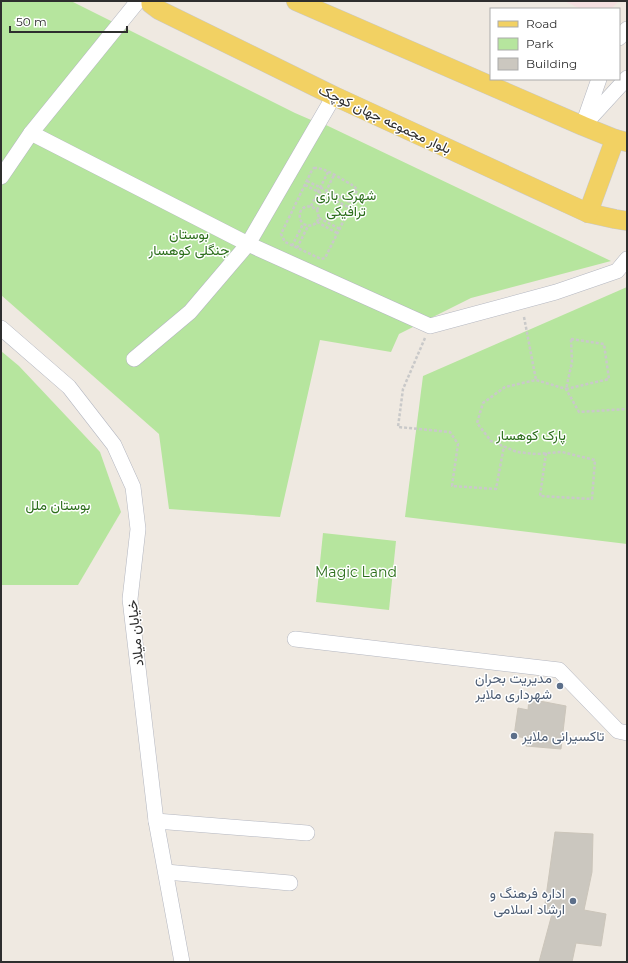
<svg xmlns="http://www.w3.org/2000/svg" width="628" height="963" font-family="Montserrat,Vazirmatn,sans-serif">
<rect width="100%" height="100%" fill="#efe9e1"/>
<polygon fill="#f5dfe0" points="564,1 619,1 611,9 581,9"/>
<g fill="#b6e59e">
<polygon points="1,1 71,1 295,113 325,126 326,125 611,261 471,298 399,334 391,352 320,340 280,517 169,509 159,434 1,295"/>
<polygon points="627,287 627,544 405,517 423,376"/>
<polygon points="1,351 19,366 100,452 121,512 78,585 1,585"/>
<polygon points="323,533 396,541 389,610 316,602"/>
</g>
<g fill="#cbc7bf" stroke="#cbc5ba">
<polygon points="529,699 566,706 561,749 526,746 526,738 514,736 518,708 528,710"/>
<polygon points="555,832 593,834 592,872 584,910 606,914 601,946 576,943 572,962 539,962 552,914 544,911"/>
</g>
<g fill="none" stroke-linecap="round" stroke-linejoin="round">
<g stroke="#b4b7c1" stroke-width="16">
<g id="minor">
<polyline points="619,38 627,29"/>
<polyline points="585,119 599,79"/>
<polyline points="583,126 627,78"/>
<polyline points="31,133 248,244 430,326 556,292 617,271 627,259"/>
<polyline points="1,177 31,133 138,1"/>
<polyline points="1,328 69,387 114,445 133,487 138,529 130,599 156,821 182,962"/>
<polyline points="134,359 190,312 248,244 334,96"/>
<polyline points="295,639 559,670 618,731 627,733"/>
<polyline points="156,821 307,833"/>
<polyline points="166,872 290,883"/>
</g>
</g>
<g stroke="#c9c9c9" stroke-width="20">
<g id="major">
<polyline points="151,1 151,4 159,10 334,96 588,213 615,219 627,221"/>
<polyline points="296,1 583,126 615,139 627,142"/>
<polyline points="588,213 615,139"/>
</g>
</g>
<g stroke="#c9c9c9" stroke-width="2.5" stroke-dasharray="3 2" stroke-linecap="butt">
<path d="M314,168C325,167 344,181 354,186L357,190L350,208L325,258L321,259L285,242L281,234L312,170Z"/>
<polyline points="307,181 352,203"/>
<polyline points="305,185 350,208"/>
<polyline points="311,206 328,172"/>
<polyline points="317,210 334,175"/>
<polyline points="319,218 340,229"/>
<polyline points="317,222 337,233"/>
<path d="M292,246L303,224C311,227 315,226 319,218L317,210C305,200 294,213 303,224"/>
<polyline points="297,248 308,226"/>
<polyline points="524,317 536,380"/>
<polyline points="425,338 403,389 398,427 450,432 458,444 452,486 496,489 504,446"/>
<polygon points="571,339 604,344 609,379 566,389 572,362"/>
<polyline points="546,453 540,496 592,499 595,460 562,452 536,454 517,452 491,441 477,423 483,403 505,387 536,380 566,389 579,412 627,409"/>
</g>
<use href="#minor" stroke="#fff" stroke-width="15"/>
<use href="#major" stroke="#f2d163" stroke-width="19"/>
</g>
<g fill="#5c6f8a" stroke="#fff" stroke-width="1.5">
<circle cx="560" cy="686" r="4"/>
<circle cx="514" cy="736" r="4"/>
<circle cx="573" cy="901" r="4"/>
</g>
<g text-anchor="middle" stroke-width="3" stroke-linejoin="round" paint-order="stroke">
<g font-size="14" fill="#2e2e2e" stroke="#fff">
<text transform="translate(385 119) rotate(25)" y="5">بلوار مجموعه جهان کوچک</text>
<text transform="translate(135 633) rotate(-96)" y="5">خیابان میلاد</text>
</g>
<g font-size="14" fill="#2c6e1b" stroke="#fff">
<text x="346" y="200">شهرک بازی<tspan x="346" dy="16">ترافیکی</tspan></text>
<text x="189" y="239">بوستان<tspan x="189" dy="16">جنگلی کوهسار</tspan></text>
<text x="531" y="440">پارک کوهسار</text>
<text x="58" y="510">بوستان ملل</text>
<text x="356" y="577">Magic Land</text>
</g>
<g font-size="14" fill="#4e5e75" stroke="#fff" text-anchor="end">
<text x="552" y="683">مدیریت بحران<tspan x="552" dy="16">شهرداری ملایر</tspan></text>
<text x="522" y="741" text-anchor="start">تاکسیرانی ملایر</text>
<text x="565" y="898">اداره فرهنگ و<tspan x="565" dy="16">ارشاد اسلامی</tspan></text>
</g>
</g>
<rect width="628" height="963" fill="none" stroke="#2e2e2e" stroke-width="4"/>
<rect x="490" y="8" width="130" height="72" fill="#ffffff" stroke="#ababab"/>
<rect x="498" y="21" width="20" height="6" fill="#f2d163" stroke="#ababab"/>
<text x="526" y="28" font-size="12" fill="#2e2e2e">Road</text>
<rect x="498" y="38" width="20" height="12" fill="#b6e59e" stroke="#ababab"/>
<text x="526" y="48" font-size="12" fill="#2e2e2e">Park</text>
<rect x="498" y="58" width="20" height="12" fill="#cbc7bf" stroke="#ababab"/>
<text x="526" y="68" font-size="12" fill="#2e2e2e">Building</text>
<path d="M10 26v6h117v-6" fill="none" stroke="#2e2e2e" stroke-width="2"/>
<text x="16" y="26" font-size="12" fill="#2e2e2e" stroke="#ffffff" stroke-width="3" paint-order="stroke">50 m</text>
</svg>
